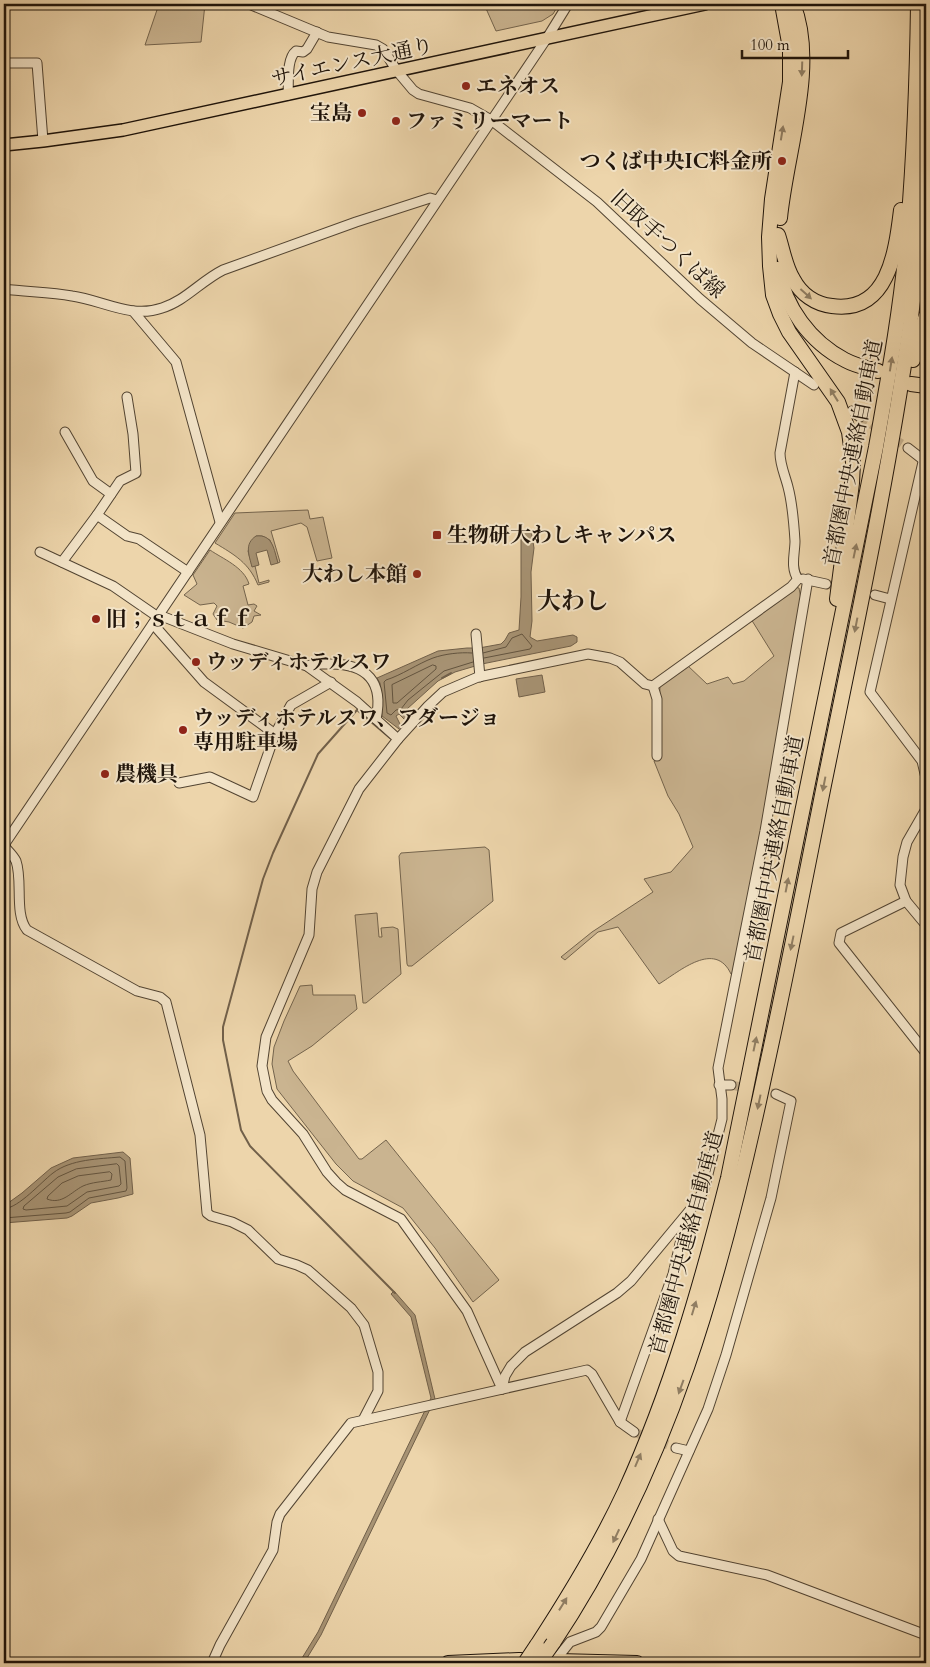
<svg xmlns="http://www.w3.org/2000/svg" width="930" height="1667" font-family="Cardo,'Noto Serif JP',serif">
<rect width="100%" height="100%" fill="#edd5ab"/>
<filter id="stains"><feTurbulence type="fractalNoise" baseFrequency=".004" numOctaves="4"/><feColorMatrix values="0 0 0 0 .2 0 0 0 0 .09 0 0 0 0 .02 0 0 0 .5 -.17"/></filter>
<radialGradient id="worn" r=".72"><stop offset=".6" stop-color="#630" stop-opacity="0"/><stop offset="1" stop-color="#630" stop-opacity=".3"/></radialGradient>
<g fill="#cab490" stroke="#74644d">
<polygon points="159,4 205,4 201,42 145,45"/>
<polygon points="484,4 559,4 553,14 542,21 496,31"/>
<path d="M308,510L310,519L323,517L332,558L317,561L307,527L301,523L271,531L280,562L278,563L270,540L262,536H256L248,551L252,566H255L259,583L269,580V582L258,585C249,563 235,555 215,543L235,513Z"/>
<path d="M210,550C223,559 244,567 249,584L243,586L248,605L254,604L257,606L254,611L261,615L254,616L252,622L243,628L229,622L217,620L213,614L217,606L214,603L200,605L184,595L197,584L193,575Z"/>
<path d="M794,587L799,588L801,599L753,876L734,974H731C715,940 680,971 659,984L618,927L598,932L565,960L561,957L592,932L653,892L644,879L671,872L693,847L679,814L668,796L654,761L658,760L660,684L687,665L707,684L728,677L733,684L744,681L774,656L751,619Z"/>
<polygon points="485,847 489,850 493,901 412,966 408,966 407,964 399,856 401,853"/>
<polygon points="377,913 379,937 382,937 381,928 393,927 398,929 401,974 366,1003 363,1003 355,915"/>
<polygon points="312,985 313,995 355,995 357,1009 312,1046 288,1061 293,1071 359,1159 362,1159 386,1140 499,1280 473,1302 435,1248 403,1208 353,1181 336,1164 277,1089 272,1064 274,1047 284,1021 300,986"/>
</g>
<g fill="#a79374" stroke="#71604a">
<polygon points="527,528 531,530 534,548 531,572 532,621 530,637 537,641 573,635 577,637 577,642 571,646 482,664 455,672 438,681 407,709 410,716 406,719 407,722 399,714 396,716 400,724 399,729 382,716 380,683 377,678 438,651 467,648 479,648 501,644 505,640 509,633 519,630 521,597 521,538 522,532"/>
<path d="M256,536C273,534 274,550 278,563L271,565L267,550L256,553L259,565L252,567C249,555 244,544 256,536Z"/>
<polygon points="542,675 545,692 519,697 516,679"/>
<polygon points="123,1152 130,1158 133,1194 118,1198 91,1203 72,1216 67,1218 4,1223 4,1206 22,1193 51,1168 73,1158"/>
<polygon points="394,1291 415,1315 435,1399 321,1635 304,1663 299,1663 318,1632 431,1398 411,1317 391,1294"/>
</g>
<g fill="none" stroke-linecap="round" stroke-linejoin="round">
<g stroke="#63543f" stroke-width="1">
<path d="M472,653C460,652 444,654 433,658C417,664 402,675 386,680L384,682L387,713L391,715L396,710L401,709L408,700L444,671L473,662"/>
<polyline points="483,653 506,647 512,638 522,634 532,646 530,649 484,658"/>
<polygon points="433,665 436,666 436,669 397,703 393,703 392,685"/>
<polygon points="117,1164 119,1166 121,1184 119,1186 87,1192 67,1206 26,1210 23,1209 24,1206 58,1177 76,1169"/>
<path d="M110,1172L112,1174L111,1180C102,1182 92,1182 83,1186C71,1192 62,1205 47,1199L48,1196L62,1183L78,1176Z"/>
<path d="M4,1209C20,1207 40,1183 53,1173C71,1159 99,1159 120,1157L125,1161L127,1188L126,1191L89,1198L70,1212L66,1213L4,1218"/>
</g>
<g stroke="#71604a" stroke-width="2">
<polyline points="442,678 451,673"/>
<polyline points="390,738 357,710 318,754 273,853 263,879 223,1027 223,1040 241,1130 250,1146 395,1293"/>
</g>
<g stroke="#c4ae8b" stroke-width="9" stroke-dasharray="9 4.5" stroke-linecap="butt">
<polyline points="860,417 908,448"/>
<polyline points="826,584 875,595"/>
<polyline points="731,1085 776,1094"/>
<polyline points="634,1432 676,1448"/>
</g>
<g stroke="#524432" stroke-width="11">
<g id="minor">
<polyline points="249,4 328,37 376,45 383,49 397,71 413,90 419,94 470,108 491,120 597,202 700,299 752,343 814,385"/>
<polyline points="4,63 37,63 43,141"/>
<path d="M288,95C289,83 286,59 296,51L303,52L307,49L317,32"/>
<path d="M4,289C26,292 50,292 72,296C102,300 131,319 162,308C185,301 201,281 223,270L356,222L430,198L437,200"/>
<polyline points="133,311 176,362 220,522"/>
<path d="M795,372L780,453C780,465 785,475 788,487C792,502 794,525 795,541C795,553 790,568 798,579"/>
<polyline points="852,411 860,417"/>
<polyline points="65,432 93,481 111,494"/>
<polyline points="908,448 926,462"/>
<polyline points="926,449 870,692 922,761 926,778"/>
<polyline points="97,515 120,481 136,473 133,434 127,397"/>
<polyline points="40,552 113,586 158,617"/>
<polyline points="62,562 97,515 127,536 139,539 188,572"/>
<polyline points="803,579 826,584"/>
<polyline points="875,595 890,599"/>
<polyline points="159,615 233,644 307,666 357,702 398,739"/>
<polyline points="153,624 204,682 275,734"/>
<polyline points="476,634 480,677"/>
<path d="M307,666C315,663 322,664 331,664C367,664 384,682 376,719"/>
<polyline points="653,686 657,699 657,756"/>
<polyline points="179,783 210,777 253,797 275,734 291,705 331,682"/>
<polyline points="926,809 907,842 903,857 900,885 906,901 926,925"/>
<polyline points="4,845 547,38 568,4"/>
<path d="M4,846C8,851 13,855 16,861C23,881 14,914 27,930L137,991L160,997L166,1002L200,1135L207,1213L211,1216L232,1222L248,1230L278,1259L297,1265L308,1270L351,1308L364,1325L378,1372V1391L363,1420"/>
<polyline points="906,901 841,933 839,943 926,1053"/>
<polyline points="719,1085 731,1085"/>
<polyline points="502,1389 467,1311 401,1219 345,1190 336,1182 327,1172 303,1134 272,1100 267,1091 262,1066 266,1037 309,935 312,889 317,872 359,789 398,739 428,706 443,692 478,677 588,654 610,658 620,662 645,684 653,686 791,587 798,579"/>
<polyline points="502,1389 505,1376 511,1366 525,1352 617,1293 631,1281 695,1204 704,1190 722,1119 722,1099 718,1068 765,831 808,579"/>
<polyline points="620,1422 673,1274 686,1218"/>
<polyline points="676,1448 689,1451"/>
<polyline points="658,1519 673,1551 679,1556 767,1575 926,1635"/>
<polyline points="554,1662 570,1642 596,1632 601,1627 641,1559 708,1409 726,1355 771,1198 791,1101 776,1094"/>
<polyline points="212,1663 220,1645 273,1550 277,1522 280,1514 351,1423 587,1370 592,1374 620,1422 634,1432"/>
</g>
</g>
<g stroke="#1f140a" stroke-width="14">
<polyline id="major" points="4,145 43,141 123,130 705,4"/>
</g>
<g stroke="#1f140a" stroke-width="16">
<g id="highway">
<polyline points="782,4 790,48 790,82 772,199 769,237 770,266 773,295 780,314 789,332 838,402 849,432 853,462 852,483 837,599"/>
<path d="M780,218C786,153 818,65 793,4"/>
<path d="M778,235C783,250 785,266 793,279C801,294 815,304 832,306C889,314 896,250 901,210"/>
<path d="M778,269C785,307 810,342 845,360C856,366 867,368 878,371"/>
<polyline points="913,360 921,329 926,316"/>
<polyline points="911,384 926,386"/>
<path d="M553,1643C670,1468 723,1272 766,1069C787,974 805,880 824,785C855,632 888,479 910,325C918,265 923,205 926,146"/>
<path d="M537,1645C569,1596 600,1545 625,1491C671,1390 701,1285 728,1178L876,447C889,374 902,302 908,228C914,154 917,79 918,4"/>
<polyline points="448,1663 519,1660 637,1663"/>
</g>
</g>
<use href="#minor" stroke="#f3e4c8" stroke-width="9"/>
<use href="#major" stroke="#edd5ab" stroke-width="11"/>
<use href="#highway" stroke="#edd5ab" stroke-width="14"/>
<g stroke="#1f140a" stroke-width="16" stroke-linecap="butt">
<g id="highway-bridge">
<polyline points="525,1663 537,1645"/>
<polyline points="539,1663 553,1643"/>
</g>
</g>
<use href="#highway-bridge" stroke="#edd5ab" stroke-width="14"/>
</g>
<defs><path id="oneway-solid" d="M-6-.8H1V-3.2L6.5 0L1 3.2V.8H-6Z" transform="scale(1.25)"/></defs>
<g fill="#907e63">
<use href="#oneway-solid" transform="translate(802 69) rotate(92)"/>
<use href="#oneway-solid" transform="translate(782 133) rotate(-81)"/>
<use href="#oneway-solid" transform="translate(806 294) rotate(42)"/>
<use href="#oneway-solid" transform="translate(891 364) rotate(-81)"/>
<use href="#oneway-solid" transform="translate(834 395) rotate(-122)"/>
<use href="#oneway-solid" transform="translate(855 551) rotate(-78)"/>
<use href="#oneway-solid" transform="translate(856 625) rotate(101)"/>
<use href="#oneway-solid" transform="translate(824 784) rotate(101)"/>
<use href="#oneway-solid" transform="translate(787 885) rotate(-79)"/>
<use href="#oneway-solid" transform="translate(792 943) rotate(102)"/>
<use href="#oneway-solid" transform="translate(755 1044) rotate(-78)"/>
<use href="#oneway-solid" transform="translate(759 1102) rotate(102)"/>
<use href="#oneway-solid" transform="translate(694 1308) rotate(-73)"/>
<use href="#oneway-solid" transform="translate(681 1387) rotate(110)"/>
<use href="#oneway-solid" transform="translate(638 1460) rotate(-67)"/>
<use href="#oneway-solid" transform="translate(616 1536) rotate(115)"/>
<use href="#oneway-solid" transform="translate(563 1604) rotate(-58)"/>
</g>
<g fill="#8f2418" stroke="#f3e4c8" stroke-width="2">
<circle cx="466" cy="86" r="5"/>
<circle cx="362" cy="113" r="5"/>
<circle cx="396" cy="121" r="5"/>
<circle cx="782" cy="161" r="5"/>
<rect x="432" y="530" width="10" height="10" rx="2.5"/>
<circle cx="417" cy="574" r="5"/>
<circle cx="96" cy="619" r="5"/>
<circle cx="196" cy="662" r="5"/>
<circle cx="183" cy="730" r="5"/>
<circle cx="105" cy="774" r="5"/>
</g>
<g text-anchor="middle" stroke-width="4" stroke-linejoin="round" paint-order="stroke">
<g font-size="21" fill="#1f140a" stroke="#f3e4c8">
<text transform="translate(352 62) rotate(-12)" y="7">サイエンス大通り</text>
<text transform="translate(668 244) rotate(43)" y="7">旧取手つくば線</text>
<text transform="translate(853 453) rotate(-79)" y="7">首都圏中央連絡自動車道</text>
<text transform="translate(774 849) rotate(-79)" y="7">首都圏中央連絡自動車道</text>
<text transform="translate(686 1243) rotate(-75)" y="7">首都圏中央連絡自動車道</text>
</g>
<g font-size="21" font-weight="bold" fill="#1f140a" stroke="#f3e4c8" text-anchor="start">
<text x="476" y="93">エネオス</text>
<text x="352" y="120" text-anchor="end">宝島</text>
<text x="406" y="128">ファミリーマート</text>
<text x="772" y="168" text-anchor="end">つくば中央IC料金所</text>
<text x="447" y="542">生物研大わしキャンパス</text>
<text x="407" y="581" text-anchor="end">大わし本館</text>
<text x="106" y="626">旧；ｓｔａｆｆ</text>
<text x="206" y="669">ウッディホテルスワ</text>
<text x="193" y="725">ウッディホテルスワ、アダージョ<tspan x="193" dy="24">専用駐車場</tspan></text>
<text x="115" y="781">農機具</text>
</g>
<g font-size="24" font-weight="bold" fill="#1f140a" stroke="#f3e4c8">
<text x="573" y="609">大わし</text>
</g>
</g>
<rect width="930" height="1667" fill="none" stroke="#edd5ab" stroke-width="20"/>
<rect x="5" y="5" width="920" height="1657" fill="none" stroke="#1f140a" stroke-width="2.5"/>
<rect x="10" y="10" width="910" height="1647" fill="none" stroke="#1f140a"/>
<path d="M742 50v8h106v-8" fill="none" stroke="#1f140a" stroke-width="2.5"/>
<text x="750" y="50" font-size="15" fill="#1f140a" stroke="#f3e4c8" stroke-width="4" paint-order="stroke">100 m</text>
<rect width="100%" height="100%" filter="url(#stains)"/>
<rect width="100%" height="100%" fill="url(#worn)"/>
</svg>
